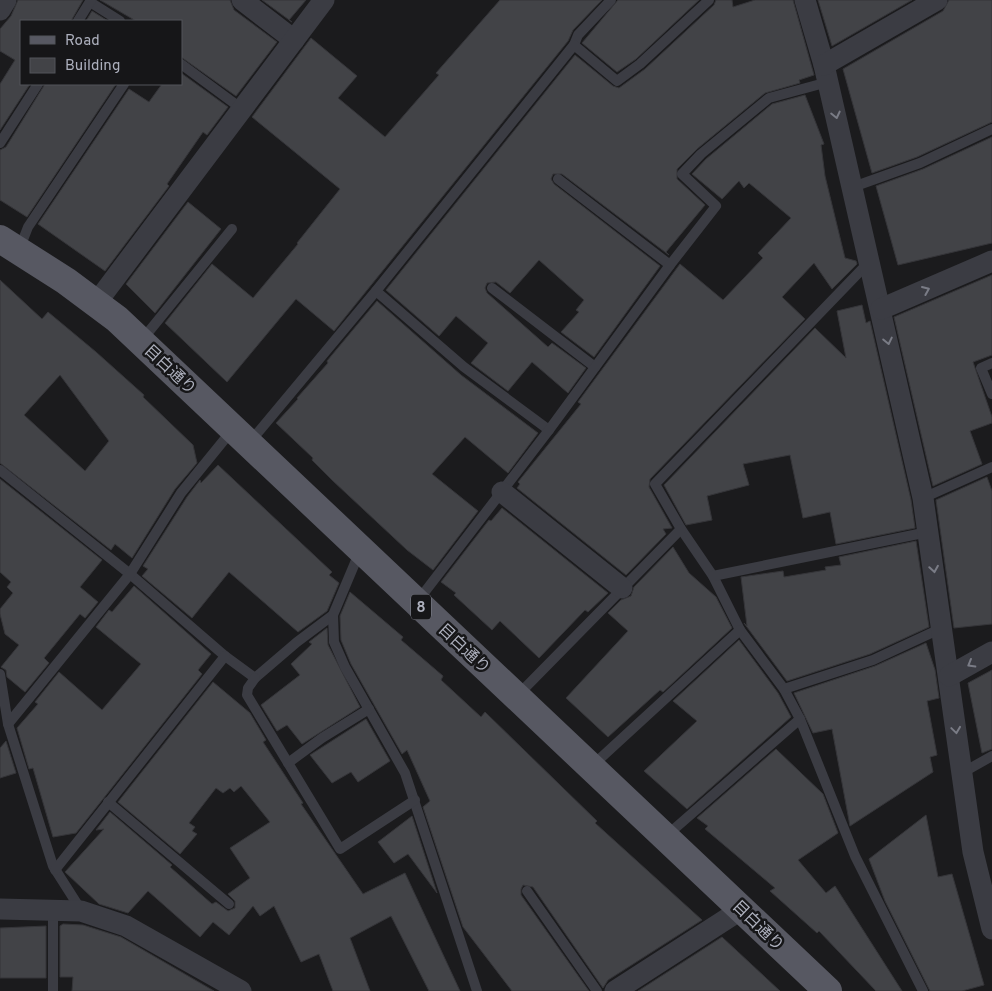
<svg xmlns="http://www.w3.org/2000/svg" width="992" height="991" font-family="Overpass,'Noto Sans JP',sans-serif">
<rect width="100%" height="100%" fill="#1b1b1d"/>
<g fill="#424347" stroke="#353539" fill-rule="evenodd">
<polygon points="18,0 83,0 71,21 21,21 21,84 30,84 0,130 0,84 15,60 0,51 0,29 11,16"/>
<polygon points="100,0 230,0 234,10 277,42 236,96 181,57 181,21 136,21"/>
<polygon points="262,0 306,0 289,20 292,22"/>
<polygon points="500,0 602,0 573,30 568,41 334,331 296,299 227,382 165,323 212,264 253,298 298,244 297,243 340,189 252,117 311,38 357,76 338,98 385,137 439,75 436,73"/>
<polygon points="618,0 699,0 636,59 617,72 582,43"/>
<polygon points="716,0 732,0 733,7 755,0 793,0 814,75 799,80 800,83 765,93 697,149 677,169 677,179 705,205 666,252 669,255 562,174 553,174 551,179 554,184 660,266 594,357 561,332 579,312 576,310 584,300 539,260 510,293 496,282 487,283 485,288 487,293 548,347 552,343 586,368 568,393 532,362 508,391 471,363 488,343 456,316 439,336 386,290 575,55 613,86 619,88 645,69 714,5"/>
<polygon points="818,0 912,0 832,46"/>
<polygon points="949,0 992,0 992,122 917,157 872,173 843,69 943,11"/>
<polygon points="92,11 108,21 86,21"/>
<polygon points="181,73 228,107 207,135 203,132 167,184 169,186 105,271 38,224 129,89 149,102 162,84 181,84"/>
<polygon points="45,84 116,84 27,217 0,200 0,150 6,147"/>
<polygon points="805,95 824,144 821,145 825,176 845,258 856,261 857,264 832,289 814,263 782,297 805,319 650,479 649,487 672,528 663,529 666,534 626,575 517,488 520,484 518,482 581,404 578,402 680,264 723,300 763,258 758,253 791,218 749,183 744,188 739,181 722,199 692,174 706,159 772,104"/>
<polygon points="992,137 992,243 898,265 876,186 923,169"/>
<polygon points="188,202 221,229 155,313 126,284"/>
<polygon points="992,275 992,355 973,362 992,417 992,423 970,431 982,464 933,486 894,317"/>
<path d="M0,280L42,319L48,312L96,352L144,395L143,397L193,445L197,463L175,489L132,558L115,544L111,550L0,463ZM60,375L109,441L85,471L24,415Z"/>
<polygon points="377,301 461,375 538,433 508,473 465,437 432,474 478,511 433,570 407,550 333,481 312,460 313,458 276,423 298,399 297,398 328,363 327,361"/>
<polygon points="862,305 866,323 870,321 911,500 915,528 836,544 830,512 803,518 790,455 743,464 749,485 707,496 712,520 686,525 664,485 815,328 846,358 837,311"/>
<polygon points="218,465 332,572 329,575 339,583 327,611 298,632 229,572 192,618 142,576 148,569 143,566 187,497 200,480 201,483"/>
<polygon points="987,477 992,491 992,624 954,628 936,500"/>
<polygon points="0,479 102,560 80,587 98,602 85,618 80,614 44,658 49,663 25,692 7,677 6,670 1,667 19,645 5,634 0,614 0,609 13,593 7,587 11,582 0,572"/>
<polygon points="502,508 608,593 588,612 585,610 539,658 500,621 492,630 454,595 456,593 441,582 489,520 491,521"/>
<polygon points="916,541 929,627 870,654 787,681 744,623 747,626 741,577 783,571 784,577 826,570 825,567 841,565 839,557"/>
<polygon points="673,547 689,573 716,597 732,628 663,692 660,690 608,737 566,698 628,631 608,613 621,600 631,596 634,587"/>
<polygon points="134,586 211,654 198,670 202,674 76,833 53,837 33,768 29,769 17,728 38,704 35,702 59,672 102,710 141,664 96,627 109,610 112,612"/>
<polygon points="350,592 403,637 401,640 443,676 441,680 481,717 485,712 597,821 595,823 702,920 608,980 603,988 533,887 523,885 521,889 521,895 589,991 512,991 463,927 423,807 430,801 407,750 402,754 351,664 341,640 340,616"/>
<polygon points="327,628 328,645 360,707 302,744 287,725 277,731 261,705 300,675 291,664 312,644 309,642"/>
<polygon points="739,640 778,693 791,717 687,809 644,771 697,721 673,701"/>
<polygon points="926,643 935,670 939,698 927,701 937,755 930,757 933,772 850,826 832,729 813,733 794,693 875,666"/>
<polygon points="992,670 992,749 982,753 968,683"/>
<polygon points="213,682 250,713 266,740 263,742 303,803 301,804 363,894 405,873 460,991 429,991 391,916 350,938 370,991 333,991 319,954 301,962 274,906 260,916 253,906 229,935 213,922 200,937 148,891 128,913 99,904 65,872 104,829 96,830 110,812 172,865 170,867 212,904 216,902 228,911 235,908 235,901 228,894 250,878 230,848 270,822 241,786 234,792 230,788 223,793 216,788 189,823 195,827 192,831 197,834 180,854 118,802"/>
<polygon points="366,719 390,761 358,782 351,772 332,783 310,755"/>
<polygon points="6,741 16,773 0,778 0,748"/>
<polygon points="776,749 823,794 838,833 798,860 826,893 835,886 902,991 876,991 819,931 817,933 770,891 775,888 705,829 708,826 697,818"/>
<polygon points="926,815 938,877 952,874 984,985 962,991 930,991 885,901 869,859"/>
<polygon points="412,816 437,893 408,854 394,863 378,842"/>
<polygon points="63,924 83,925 121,937 214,991 72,991 73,977 60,977 60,926"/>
<polygon points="46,926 46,978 0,978 0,928"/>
<polygon points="722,937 780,991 638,991"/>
</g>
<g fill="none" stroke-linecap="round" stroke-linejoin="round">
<g stroke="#3b3c43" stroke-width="10">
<polyline points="90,2 120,21"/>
<polyline points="78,21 91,0"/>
<polyline points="574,45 578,35 611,0"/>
<polyline points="181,64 242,109"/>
<polyline points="0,143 38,84"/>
<polyline points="558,179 670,265"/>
<polyline points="853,187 920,163 992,129"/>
<polyline points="19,250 28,227 124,84"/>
<polyline points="869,262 655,484 681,529 713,576 740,630 784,689 800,719 855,856 923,991"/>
<polyline points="492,288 595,367"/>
<polyline points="376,291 464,367 549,430"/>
<polyline points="142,340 232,229"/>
<polyline points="992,363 981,368 992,394"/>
<polyline points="250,442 376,291 574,45 617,81 640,64 709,0"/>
<polyline points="0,470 130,574 225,656 255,678 297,642 333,615"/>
<polyline points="923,498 992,467"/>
<polyline points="360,551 333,615 334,642 345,667 405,773 477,991"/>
<polyline points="713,576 928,532"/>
<polyline points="417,602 549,430 670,265 716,206 682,174 701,154 769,98 828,82"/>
<polyline points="0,674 8,724 53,866 81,910"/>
<polyline points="255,678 248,688 247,695 340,849 415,800"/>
<polyline points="784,689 873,660 942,628"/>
<polyline points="517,696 681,529"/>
<polyline points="8,724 130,574 181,493 233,429"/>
<polyline points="288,763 322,738 369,709"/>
<polyline points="592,766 740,630"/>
<polyline points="962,773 992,756"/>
<polyline points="108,802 229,904"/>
<polyline points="665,837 800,719"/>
<polyline points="55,870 225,656"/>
<polyline points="527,891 597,991"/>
<polyline points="53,911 53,991"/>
</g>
<g stroke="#3b3c43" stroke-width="21">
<polyline points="242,0 294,40"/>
<polyline points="805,0 824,65 923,498 973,852 992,929"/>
<polyline points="0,10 6,0"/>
<polyline points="824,65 937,0"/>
<polyline points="97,302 324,0"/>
<polyline points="881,309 992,261"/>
<polyline points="502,492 622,588"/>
<polyline points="949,676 992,652"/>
<polyline points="0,909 81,911 126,926 241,991"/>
<polyline points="615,991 742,909"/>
</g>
<polyline stroke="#575862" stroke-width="28" points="0,239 66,281 117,319 828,991"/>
</g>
<defs><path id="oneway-chevron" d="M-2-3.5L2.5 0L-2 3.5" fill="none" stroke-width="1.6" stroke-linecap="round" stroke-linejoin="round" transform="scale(1.25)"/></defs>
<g stroke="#7a7c86">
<use href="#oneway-chevron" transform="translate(836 115) rotate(77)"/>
<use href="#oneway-chevron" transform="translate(926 290) rotate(-23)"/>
<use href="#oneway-chevron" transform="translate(888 341) rotate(78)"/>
<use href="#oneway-chevron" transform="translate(934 569) rotate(81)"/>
<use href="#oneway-chevron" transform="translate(971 664) rotate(150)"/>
<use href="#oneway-chevron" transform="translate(956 730) rotate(82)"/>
</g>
<g text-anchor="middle" stroke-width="5" stroke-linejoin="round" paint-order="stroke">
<rect fill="#161618" stroke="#80828c" stroke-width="1" x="411" y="594.5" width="20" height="25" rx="4"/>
<g font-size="15" font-weight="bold" fill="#adb0bd">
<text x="421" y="612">8</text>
</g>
<g font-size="16" fill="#adb0bd" stroke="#161618">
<text transform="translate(171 369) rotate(43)" y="6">目白通り</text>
<text transform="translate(465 648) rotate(43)" y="6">目白通り</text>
<text transform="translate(759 925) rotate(44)" y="6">目白通り</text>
</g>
</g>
<rect x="20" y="20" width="162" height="65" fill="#161618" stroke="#52545a"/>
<rect x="30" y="36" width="25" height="8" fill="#575862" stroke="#52545a"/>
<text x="65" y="45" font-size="15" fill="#adb0bd">Road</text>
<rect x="30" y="58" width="25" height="15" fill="#424347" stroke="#52545a"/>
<text x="65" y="70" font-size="15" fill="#adb0bd">Building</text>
</svg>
